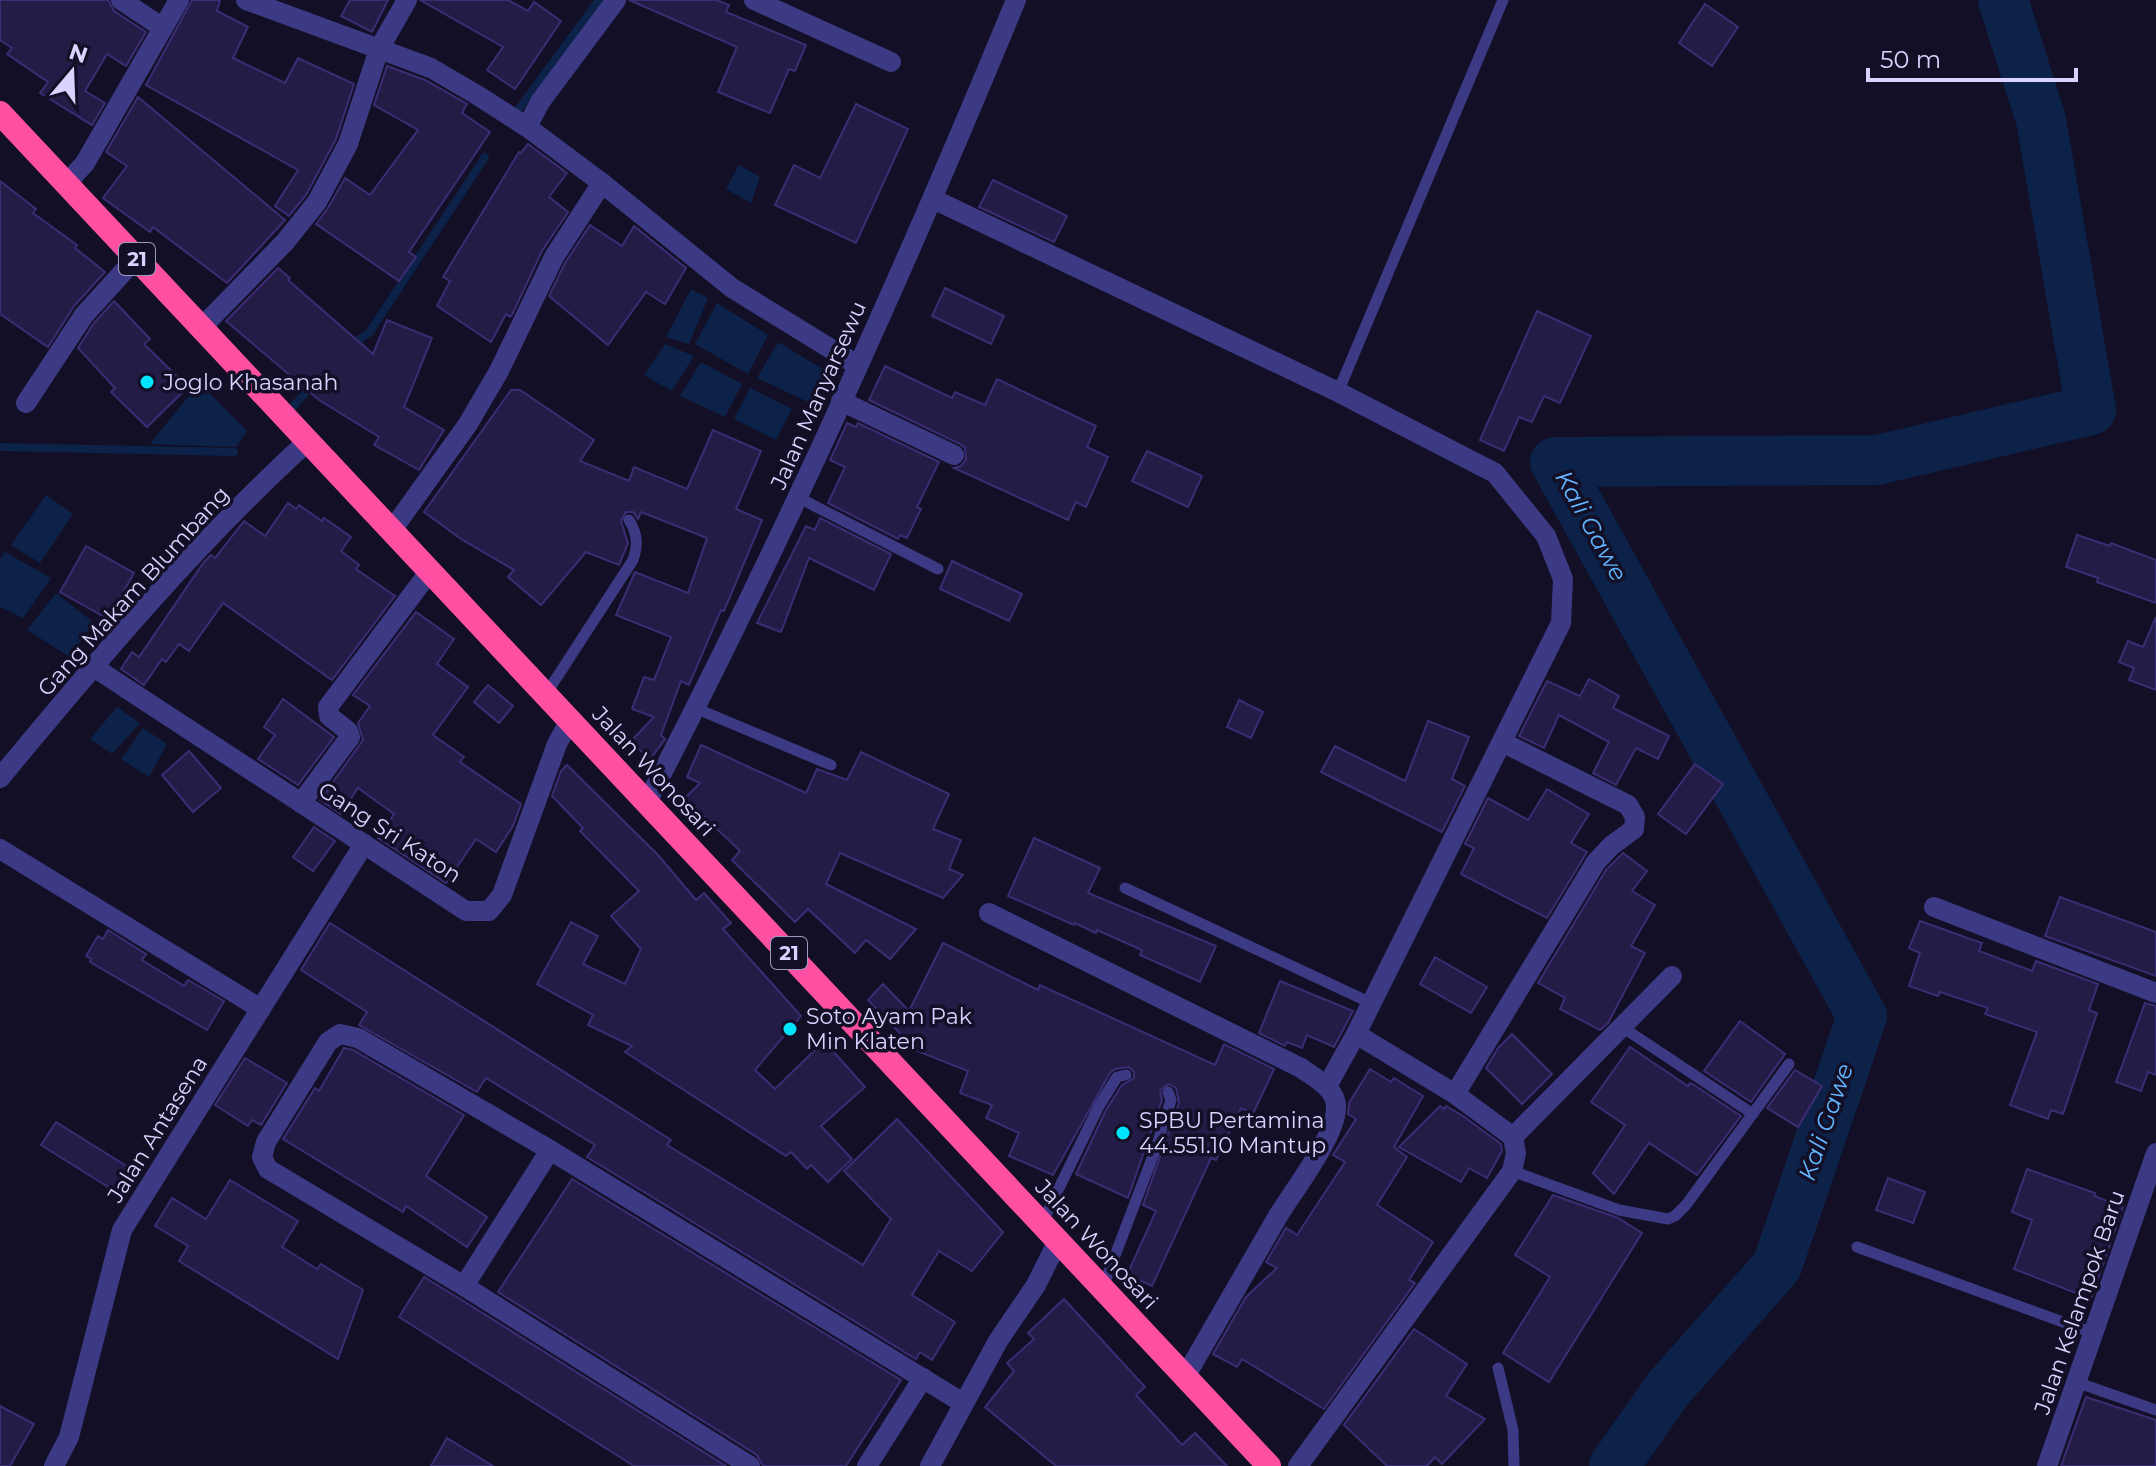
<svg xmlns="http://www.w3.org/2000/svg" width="2156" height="1466" font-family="Montserrat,sans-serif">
<rect width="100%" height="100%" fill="#130f26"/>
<g fill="#0c2248">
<polygon points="739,165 760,177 751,203 726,189"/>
<polygon points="691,289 708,298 689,344 666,337"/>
<polygon points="717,303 768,335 748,374 695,344"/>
<polygon points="778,342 831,374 814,405 757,378"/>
<polygon points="665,344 694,356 672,391 644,375"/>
<polygon points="701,362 742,384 725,417 680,396"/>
<polygon points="199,383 247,431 236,447 150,444"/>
<polygon points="750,388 792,409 776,440 734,419"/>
<polygon points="46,495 73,514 40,563 11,545"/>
<polygon points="5,552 51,578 23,618 0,607 0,559"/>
<polygon points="56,593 93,622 70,657 27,630"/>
<polygon points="117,707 140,723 112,754 90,739"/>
<polygon points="143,728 167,744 149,777 121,759"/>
</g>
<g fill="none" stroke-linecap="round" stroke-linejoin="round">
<g stroke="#0c2248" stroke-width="8">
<polyline points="518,110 599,0"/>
<polyline points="349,346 369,333 485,157"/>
<polyline points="291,409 315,382"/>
<polyline points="0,447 234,452"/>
</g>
<polyline stroke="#0c2248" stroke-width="50" points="1614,1466 1668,1389 1777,1266 1862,1016 1555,462 1877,460 2091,410 2041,120 2003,0"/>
</g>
<g fill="#241b47" stroke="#3b2d73" stroke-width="2">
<polygon points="0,0 108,0 114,11 146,32 126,66 107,54 85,91 105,103 92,125 40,93 48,82 7,54 12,48 0,40"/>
<polygon points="192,0 220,0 217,11 248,27 233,58 285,83 298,58 354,84 336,139 306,195 289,216 275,206 298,170 146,85"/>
<polygon points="350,0 388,0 372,32 341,16"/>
<polygon points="420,0 508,0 528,11 534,2 561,21 515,89 487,70 503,47"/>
<polygon points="629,0 716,0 729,5 726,12 806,45 795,71 789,69 770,113 718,92 737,47"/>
<polygon points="1705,4 1738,27 1712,66 1679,43"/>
<polygon points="387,66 425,80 467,104 462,113 490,132 409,252 416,257 399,281 316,224 328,208 345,178 370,195 418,130 374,105"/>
<polygon points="138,97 285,220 227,283 153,227 150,232 103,198 127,166 106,152"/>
<polygon points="856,104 908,129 856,243 775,205 794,165 820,178"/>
<polygon points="528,144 567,173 549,197 568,212 542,251 512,315 510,317 506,314 491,342 437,306 450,281 443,277 519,152 521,153"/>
<polygon points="993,180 1067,216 1054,242 979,207"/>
<polygon points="0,181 36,209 33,213 77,245 75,248 105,272 74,306 48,347 0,314"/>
<polygon points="590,225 622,246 634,226 686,268 665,304 646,292 608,345 549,296 565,263"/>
<polygon points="278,268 290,278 288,280 373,354 387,320 432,338 404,407 444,430 419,470 374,445 379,437 319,400 226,321"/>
<polygon points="945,288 1004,316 991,344 932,316"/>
<polygon points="114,301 150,339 144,344 188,387 147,427 111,392 115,388 78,348 94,323"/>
<polygon points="1537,311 1591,336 1560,403 1544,396 1532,422 1519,417 1504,451 1480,440"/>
<polygon points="885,366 952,398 955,392 985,405 997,379 1096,426 1087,447 1108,457 1086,507 1076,502 1068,520 954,468 961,466 966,460 965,448 960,444 869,400"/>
<polygon points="511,390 520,390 594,440 580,461 629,481 634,467 687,489 713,430 761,451 736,509 762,520 724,611 721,610 689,685 681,681 661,735 665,739 650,760 631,741 654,717 632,709 644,677 654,680 671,637 616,615 635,572 688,593 707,538 641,512 638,519 633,512 626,512 621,521 628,543 619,565 586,552 541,605 508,577 514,570 461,539 424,512"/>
<polygon points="847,423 856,427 858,423 939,462 917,507 921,509 907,538 900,535 898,539 828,503 845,467 830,460"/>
<polygon points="1147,451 1202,476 1188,507 1132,481"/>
<polygon points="288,503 296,509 299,505 322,521 324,518 351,537 341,551 359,565 356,569 395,596 332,680 223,603 189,651 179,644 166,662 162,659 144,685 121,669 132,652 139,657 204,562 211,555 215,558 244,521 265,536"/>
<polygon points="820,518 891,554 874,590 809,558 781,632 757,623 806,526 815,530"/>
<polygon points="2077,535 2110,546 2111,543 2156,560 2156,603 2097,582 2098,578 2066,567"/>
<polygon points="86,546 134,573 108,619 60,592"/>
<polygon points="952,561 1022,594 1009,621 940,589"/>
<polygon points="416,612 454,639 437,664 468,687 433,735 464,757 460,762 521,804 513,826 496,852 476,839 446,883 378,838 394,814 358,788 341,814 320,800 363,740 358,723 370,706 353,695"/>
<polygon points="2156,617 2156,690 2129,680 2134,668 2119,662 2128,641 2143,647"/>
<polygon points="1589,679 1619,696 1613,708 1669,736 1658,759 1636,748 1616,785 1593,773 1609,742 1559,715 1544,748 1519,736 1547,681 1580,696"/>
<polygon points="488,685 513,706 499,723 474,702"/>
<polygon points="283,699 334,737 298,785 258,759 275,735 264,727"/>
<polygon points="1239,700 1263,712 1251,738 1227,727"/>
<polygon points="1428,721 1469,737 1452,779 1465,786 1442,832 1321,772 1335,746 1405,781"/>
<polygon points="701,745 806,793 817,769 847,780 861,752 949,794 933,829 961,840 949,869 963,875 943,898 840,853 826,884 916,929 890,959 866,940 855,953 808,909 795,922 732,860 740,851 685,798 700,783 687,777"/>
<polygon points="189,751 221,788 193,812 162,775"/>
<polygon points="1695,764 1723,784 1686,834 1658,814"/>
<polygon points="567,765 658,855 696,900 704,893 731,923 723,929 801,1016 755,1070 775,1089 824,1041 865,1087 821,1126 852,1159 828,1182 811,1165 807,1169 791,1152 786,1156 625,1052 632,1046 588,1025 593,1015 537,984 571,922 598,936 583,964 625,984 641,949 611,916 639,891 580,831 583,828 552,796 561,771"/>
<polygon points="1547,789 1589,814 1571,843 1587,852 1547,918 1461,874 1474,848 1465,844 1488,798 1528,820"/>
<polygon points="314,827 335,841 313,871 293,857"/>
<polygon points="1034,838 1100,868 1088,893 1216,946 1200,982 1140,955 1142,950 1097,930 1096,933 1075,923 1074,925 1008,896"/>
<polygon points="1623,853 1647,871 1632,891 1655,905 1631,946 1645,953 1608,1023 1600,1030 1560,1009 1565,998 1538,983 1606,870"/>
<polygon points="2060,897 2156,932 2156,976 2045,936"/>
<polygon points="1920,921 1982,943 1979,951 2032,971 2036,961 2098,984 2089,1010 2097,1013 2063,1114 2051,1110 2048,1119 2010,1105 2037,1032 1985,1014 1988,1008 1940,992 1938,996 1909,986 1920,953 1909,948"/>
<polygon points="330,923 671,1140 667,1145 863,1265 891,1219 844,1171 897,1119 1003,1232 972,1271 939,1251 912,1295 955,1322 932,1360 920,1352 916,1359 587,1157 595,1145 486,1078 477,1092 359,1025 367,1012 301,970"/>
<polygon points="108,930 146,954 142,960 184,986 188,980 224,1001 207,1030 90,962 91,959 86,956 98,936 103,939"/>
<polygon points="943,943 1038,990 1040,985 1215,1065 1224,1044 1274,1069 1253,1114 1241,1108 1216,1160 1211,1158 1152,1286 1127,1275 1156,1211 1143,1205 1179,1103 1176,1088 1169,1084 1160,1090 1162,1100 1128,1198 1076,1174 1106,1110 1122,1085 1134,1078 1134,1072 1129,1067 1115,1069 1110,1073 1053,1175 1009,1156 1019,1133 986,1118 992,1105 960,1093 968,1071 917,1051 868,1000 883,984 909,1011"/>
<polygon points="1435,957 1487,987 1471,1013 1420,984"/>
<polygon points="1280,981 1353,1011 1334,1047 1307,1035 1302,1048 1287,1042 1285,1046 1259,1033"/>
<polygon points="2145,1003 2156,1006 2156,1075 2148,1072 2141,1091 2116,1082"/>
<polygon points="1740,1021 1785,1054 1751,1102 1704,1071"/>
<polygon points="1512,1034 1552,1074 1522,1104 1486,1068 1498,1048"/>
<polygon points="1630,1047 1688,1086 1690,1083 1694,1085 1741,1116 1697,1175 1649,1143 1614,1194 1593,1173 1625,1125 1591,1102"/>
<polygon points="344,1048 353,1050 464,1115 426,1176 487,1217 467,1247 406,1206 403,1212 283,1139 315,1088 319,1091"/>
<polygon points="245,1058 287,1083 261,1125 252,1120 248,1126 215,1105"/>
<polygon points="1370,1069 1391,1082 1394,1078 1423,1096 1394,1147 1407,1157 1377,1205 1433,1242 1409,1280 1415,1283 1324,1409 1242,1359 1237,1367 1213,1354 1246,1297 1277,1268 1266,1262 1286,1228 1297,1235 1345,1162 1333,1155 1356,1119 1348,1114 1349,1103"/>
<polygon points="1795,1070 1822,1086 1798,1127 1767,1108"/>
<polygon points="1440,1106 1444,1109 1446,1106 1463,1116 1501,1144 1502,1151 1487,1178 1469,1168 1461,1182 1399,1147"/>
<polygon points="56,1122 136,1172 121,1195 41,1145"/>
<polygon points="2027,1169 2095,1193 2094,1196 2123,1207 2091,1299 2014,1269 2032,1220 2012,1212"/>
<polygon points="1888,1178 1925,1192 1913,1223 1876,1210"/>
<polygon points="572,1179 901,1380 846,1466 763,1466 757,1455 498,1292"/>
<polygon points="230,1180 298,1221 282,1247 317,1269 321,1264 363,1290 338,1359 179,1261 188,1246 155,1226 172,1198 206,1219"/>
<polygon points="1553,1195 1618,1218 1642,1233 1549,1382 1503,1353 1550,1277 1515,1255"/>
<polygon points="424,1277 457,1297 726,1466 634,1466 399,1317"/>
<polygon points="1064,1299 1145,1387 1136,1395 1182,1445 1195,1433 1227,1466 1056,1466 985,1407 1014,1371 1007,1363 1034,1339 1028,1333"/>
<polygon points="1414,1329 1467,1364 1446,1396 1485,1419 1442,1464 1435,1457 1427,1466 1387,1466 1344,1425"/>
<polygon points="2086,1397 2156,1420 2156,1466 2061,1466"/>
<polygon points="0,1406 34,1424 10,1466 0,1466"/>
<polygon points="447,1438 493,1466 431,1466"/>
</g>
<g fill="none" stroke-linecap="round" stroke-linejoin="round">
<g stroke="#3d3a85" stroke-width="11">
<polyline points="1338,392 1503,0"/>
<polyline points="797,497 938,569"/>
<path d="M546,694L633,560C638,545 638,535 629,520"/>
<polyline points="695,708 831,765"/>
<polyline points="1125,888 1371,1003"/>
<polyline points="1622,1027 1753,1114"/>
<polyline points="1512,1171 1619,1210 1668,1219 1675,1216 1686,1205 1789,1064"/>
<polyline points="1042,1223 1099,1106 1117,1077 1126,1075"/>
<polyline points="1857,1247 2093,1333"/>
<polyline points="1103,1287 1156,1148 1171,1100 1168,1092"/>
<polyline points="1498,1368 1513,1430 1514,1466"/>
<polyline points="2076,1382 2156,1410"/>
</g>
<g stroke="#3d3a85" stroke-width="20">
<polyline points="121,0 163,28"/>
<polyline points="246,0 431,68 477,95 527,127 602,183 732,288 857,365"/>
<polyline points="754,0 891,62"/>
<polyline points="527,127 540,102 616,0"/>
<polyline points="66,184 85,163 179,0"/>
<polyline points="933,199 1338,392 1495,473 1546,536 1563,579 1561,623 1356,1034 1327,1086"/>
<polyline points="201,328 285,242 317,202 348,144 379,49 407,0"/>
<polyline points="841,401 954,455"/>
<polyline points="26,403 84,315 136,258"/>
<polyline points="392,530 468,424 499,371 554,257 602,183"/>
<polyline points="92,666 466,911 489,911 502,895 557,744 570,720"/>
<path d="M0,778C96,662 196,543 308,441"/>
<path d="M647,802C783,541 904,272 1016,0"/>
<polyline points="301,803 350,737 348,731 329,716 328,707 430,571"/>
<polyline points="0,849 261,1009"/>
<polyline points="1934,907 2156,993"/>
<path d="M989,913L1301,1068C1315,1078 1337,1089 1336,1108C1336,1136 1293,1191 1278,1216C1247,1269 1216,1323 1185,1377"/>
<polyline points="1455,1094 1596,862 1611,846 1634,829 1635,817 1628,805 1502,742"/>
<polyline points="1513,1137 1672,976"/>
<polyline points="464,1286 550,1150"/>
<polyline points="54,1466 69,1437 122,1230 364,844"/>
<polyline points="750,1466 464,1286 268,1169 262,1157 266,1142 328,1042 340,1034 358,1038 550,1150 963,1403"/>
<polyline points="867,1466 923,1378"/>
<polyline points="930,1466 998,1341 1036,1285 1058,1241"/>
<polyline points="1298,1466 1512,1171 1516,1153 1513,1137 1455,1094 1356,1034"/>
<polyline points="2047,1466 2156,1153"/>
</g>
<polyline stroke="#ff4fa3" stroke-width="24" points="0,113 1269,1466"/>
</g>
<g fill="#00e5ff" stroke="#130f26" stroke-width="3">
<circle cx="147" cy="382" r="8"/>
<circle cx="790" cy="1029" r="8"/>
<circle cx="1123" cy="1133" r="8"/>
</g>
<g text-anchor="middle" stroke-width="7" stroke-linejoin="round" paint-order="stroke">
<g fill="#130f26" stroke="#9e99be" stroke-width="2">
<rect x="119" y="243" width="36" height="32" rx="6"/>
<rect x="771" y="937" width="36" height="32" rx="6"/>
</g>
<g font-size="20" font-weight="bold" fill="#d9d4ff">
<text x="137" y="266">21</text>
<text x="789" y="960">21</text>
</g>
<g font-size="22" fill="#d9d4ff" stroke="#130f26" text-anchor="start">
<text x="163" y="390">Joglo Khasanah</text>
<text x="806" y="1024">Soto Ayam Pak<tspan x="806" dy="25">Min Klaten</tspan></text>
<text x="1139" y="1128">SPBU Pertamina<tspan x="1139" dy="25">44.551.10 Mantup</tspan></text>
</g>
<g font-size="22" fill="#d9d4ff" stroke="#130f26">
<text transform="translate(818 395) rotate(-66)" y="8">Jalan Manyarsewu</text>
<text transform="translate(133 591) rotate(-48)" y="8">Gang Makam Blumbang</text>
<text transform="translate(654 771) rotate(47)" y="8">Jalan Wonosari</text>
<text transform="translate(390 832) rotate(33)" y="8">Gang Sri Katon</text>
<text transform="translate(157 1129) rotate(-58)" y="8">Jalan Antasena</text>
<text transform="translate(1097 1244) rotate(47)" y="8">Jalan Wonosari</text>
<text transform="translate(2079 1302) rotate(-71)" y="8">Jalan Kelampok Baru</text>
</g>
<g font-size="24" font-style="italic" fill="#62b6ff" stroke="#130f26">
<text transform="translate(1591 526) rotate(61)" y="8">Kali Gawe</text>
<text transform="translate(1826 1122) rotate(-71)" y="8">Kali Gawe</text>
</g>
</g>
<g transform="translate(72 72) rotate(19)" stroke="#130f26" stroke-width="6" paint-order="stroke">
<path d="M0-6L14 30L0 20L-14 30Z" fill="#d9d4ff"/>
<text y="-12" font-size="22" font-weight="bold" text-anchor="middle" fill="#d9d4ff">N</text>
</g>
<path d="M1868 68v12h208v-12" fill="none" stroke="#d9d4ff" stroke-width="4"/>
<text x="1880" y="68" font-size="24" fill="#d9d4ff" stroke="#130f26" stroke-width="6" paint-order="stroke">50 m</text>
</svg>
